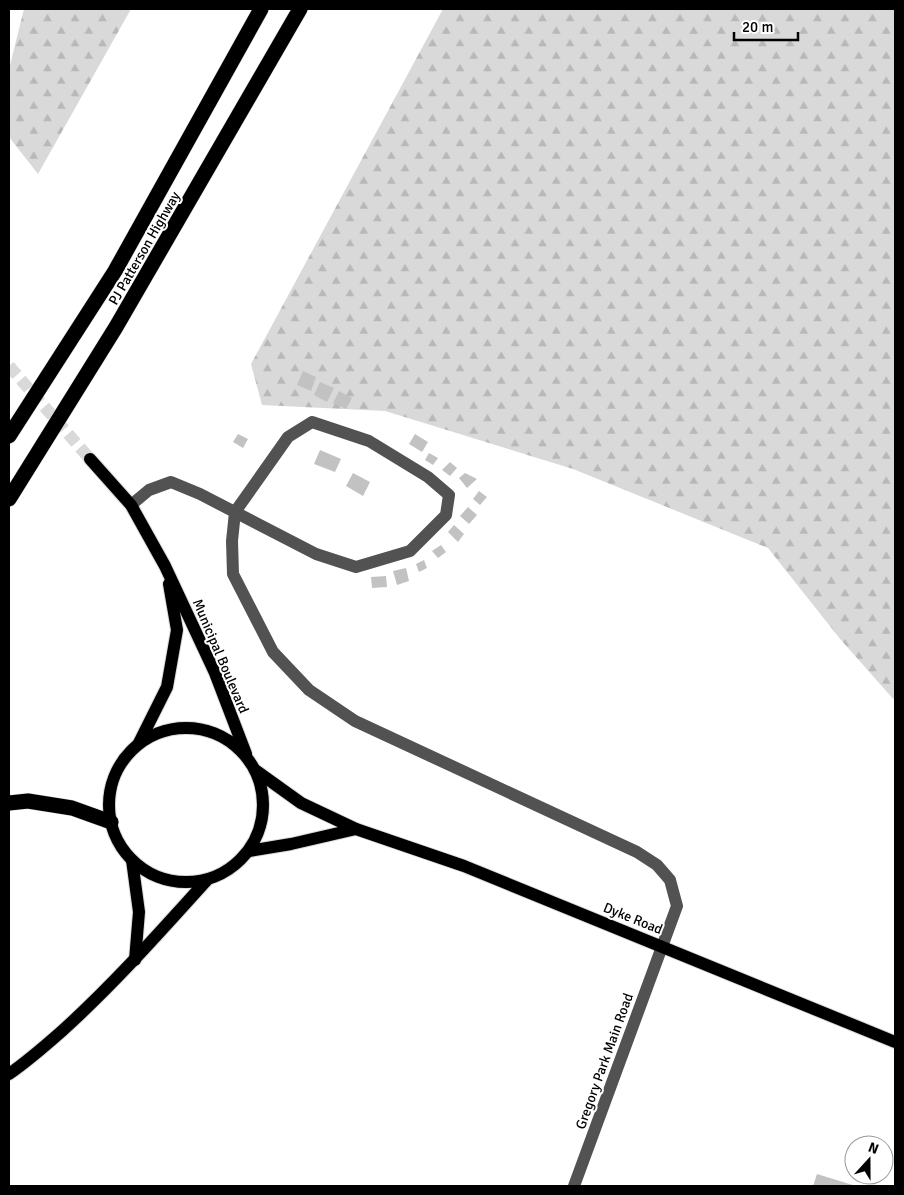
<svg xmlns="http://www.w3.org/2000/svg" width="904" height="1195" font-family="Signika,sans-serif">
<defs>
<pattern id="forest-firs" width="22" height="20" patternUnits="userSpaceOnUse" patternTransform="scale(1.25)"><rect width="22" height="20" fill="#d9d9d9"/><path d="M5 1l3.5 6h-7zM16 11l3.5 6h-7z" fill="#b8b8b8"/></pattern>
</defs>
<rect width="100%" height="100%" fill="#fff"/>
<g fill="url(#forest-firs)">
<polygon points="24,9 131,9 38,174 9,137 9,69"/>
<polygon points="443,9 895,9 895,701 841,640 768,548 573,469 385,411 262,405 251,364"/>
</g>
<g fill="#c2c2c2">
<polygon points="303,371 316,377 311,391 297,385"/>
<polygon points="320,382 334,388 327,402 314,395"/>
<polygon points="339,391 352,398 346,409 333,403"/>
<polygon points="238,434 248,439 243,448 233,442"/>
<polygon points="415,434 428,442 422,452 409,444"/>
<polygon points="320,450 341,459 335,472 314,464"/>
<polygon points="429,453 438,458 433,465 425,460"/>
<polygon points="450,462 457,468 450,476 442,470"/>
<polygon points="353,473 370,482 363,496 346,486"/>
<polygon points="465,473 477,479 467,488 459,478"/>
<polygon points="479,491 487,497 480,505 473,499"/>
<polygon points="468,507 477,515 469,524 460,516"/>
<polygon points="454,525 464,534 458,542 448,532"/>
<polygon points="441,545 446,552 438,558 432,551"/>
<polygon points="424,560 427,568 419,572 416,564"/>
<polygon points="406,568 409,581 397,585 393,571"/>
<polygon points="386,576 387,587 372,588 371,577"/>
<polygon points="817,1174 856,1186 813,1186"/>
</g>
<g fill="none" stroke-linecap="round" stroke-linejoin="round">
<polyline stroke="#d9d9d9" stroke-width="12" stroke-dasharray="12 6" stroke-linecap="butt" points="9,366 90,459"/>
<g stroke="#dbdbdb" stroke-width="14">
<g id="major">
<polyline points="90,459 131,505 165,566 215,673 246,754"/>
<circle cx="186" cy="805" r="77"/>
<polyline points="139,743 167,687 177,630 169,584"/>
<polyline points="255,770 301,803 356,829 464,866 895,1042"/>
<polyline points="249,851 291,844 356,829"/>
<polyline points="132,860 139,912 135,960"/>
<path d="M9,1074C28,1061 45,1046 62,1031C114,984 160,932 207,880"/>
</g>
</g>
<g stroke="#dbdbdb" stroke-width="16">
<g id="highway">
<polyline points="9,436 115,271 261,9"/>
<polyline points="9,499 116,327 300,9"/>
<polyline points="9,803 28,801 72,808 111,822"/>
</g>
</g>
<polyline stroke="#525252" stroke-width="12" points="131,505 149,490 171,482 200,494 316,554 356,567 410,551 446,515 449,495 428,477 369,441 312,422 288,437 235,512 232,541 233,574 273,652 309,690 355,721 637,852 657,865 670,880 677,906 574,1186"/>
<use href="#major" stroke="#000" stroke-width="12"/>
<use href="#highway" stroke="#000" stroke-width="15"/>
</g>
<g text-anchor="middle" stroke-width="4" stroke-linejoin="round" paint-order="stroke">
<g font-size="14" fill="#000" stroke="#fff">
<text transform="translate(144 248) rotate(-60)" y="5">PJ Patterson Highway</text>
<text transform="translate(221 656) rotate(67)" y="5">Municipal Boulevard</text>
<text transform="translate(633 918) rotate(22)" y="5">Dyke Road</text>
<text transform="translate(604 1061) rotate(-70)" y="5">Gregory Park Main Road</text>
</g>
</g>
<rect width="904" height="1195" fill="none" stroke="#000000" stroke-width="20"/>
<g transform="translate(869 1160) rotate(21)"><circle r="24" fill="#ffffff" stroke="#999999"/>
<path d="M0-4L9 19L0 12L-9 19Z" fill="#000000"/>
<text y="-8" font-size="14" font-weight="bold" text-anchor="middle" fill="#000000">N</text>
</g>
<path d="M734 32v8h64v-8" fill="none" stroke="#000000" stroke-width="2.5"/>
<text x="742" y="32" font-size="15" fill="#000000" stroke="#ffffff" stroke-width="4" paint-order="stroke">20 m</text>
</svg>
